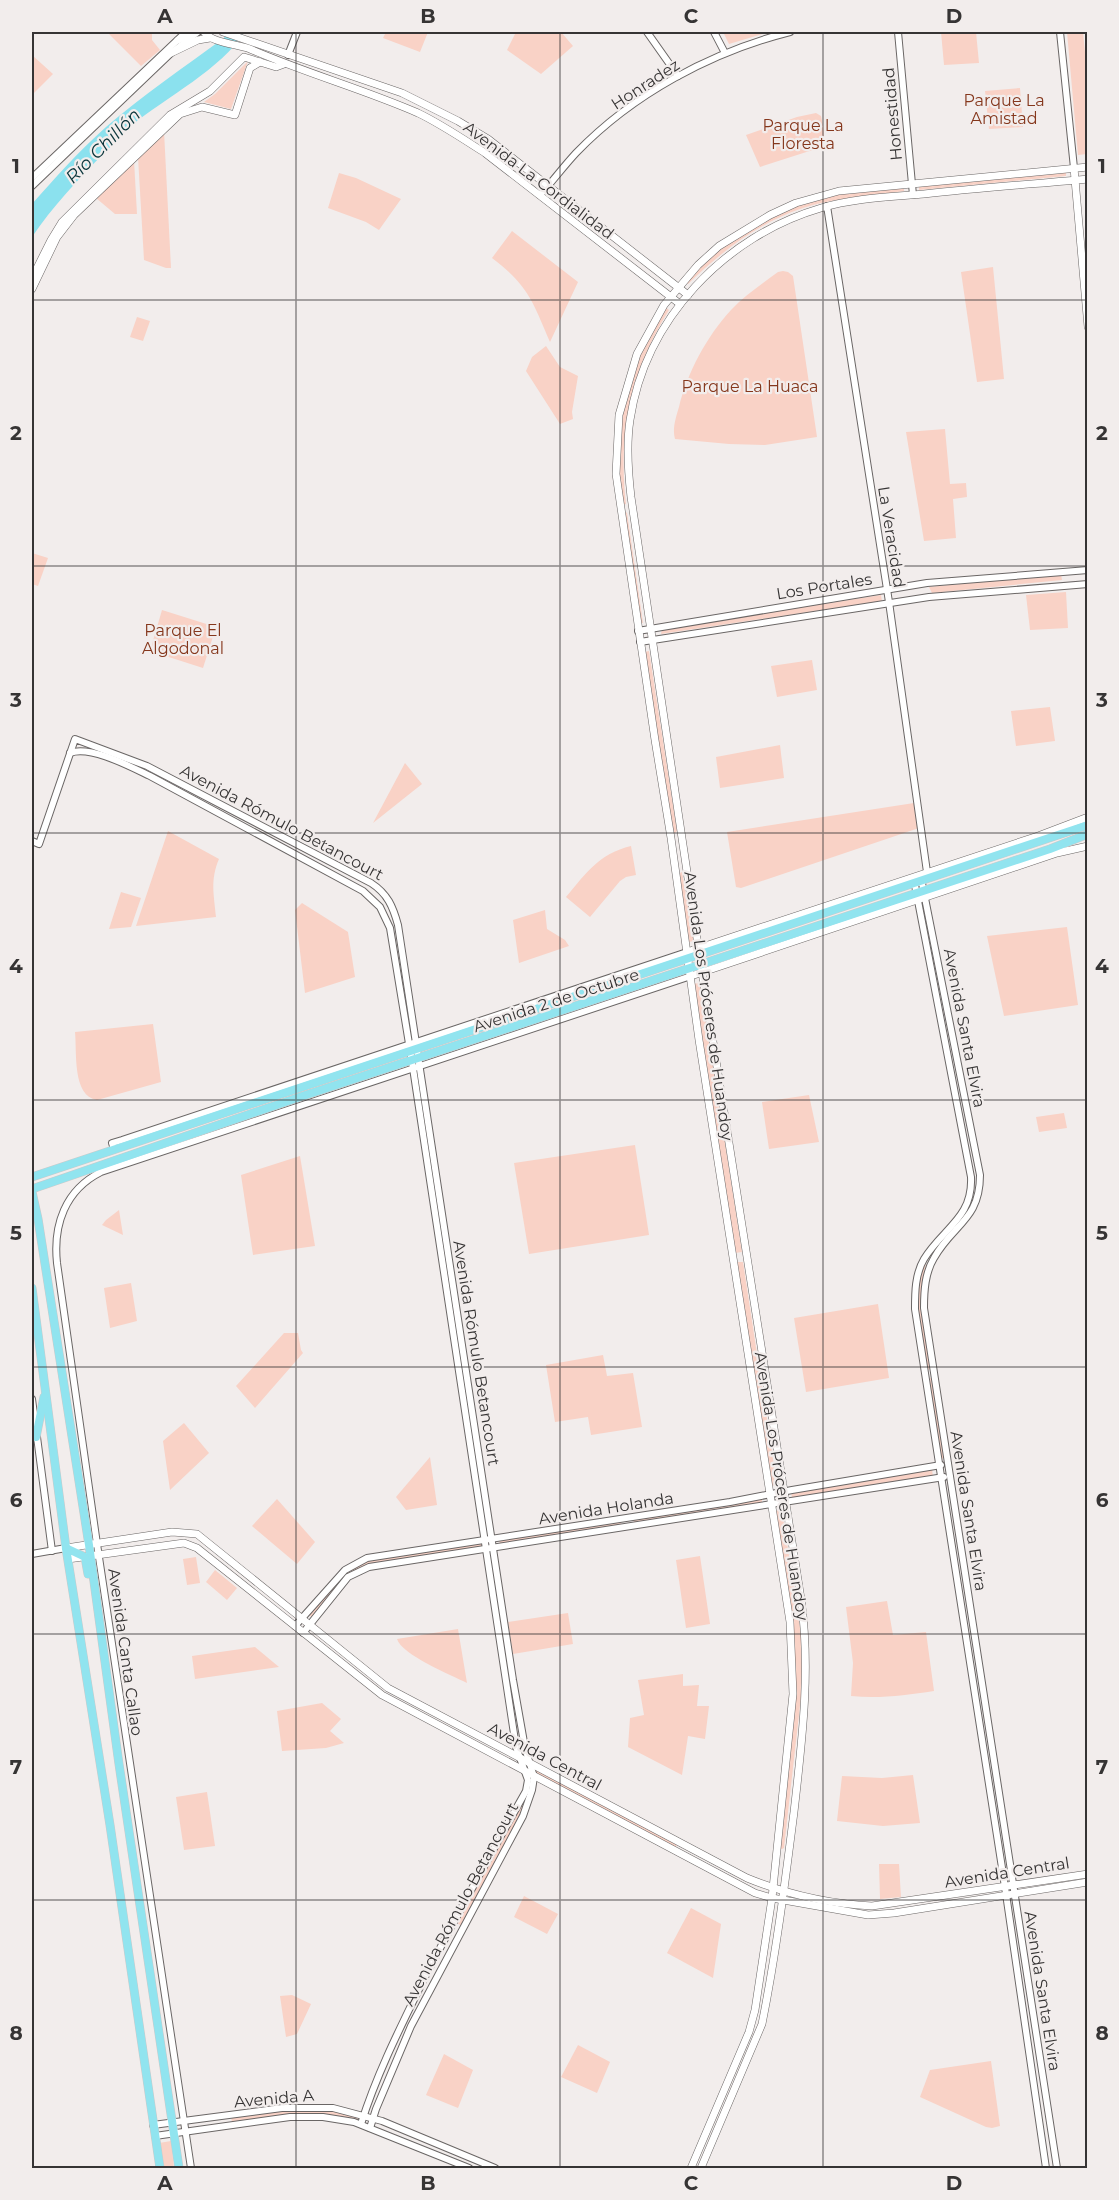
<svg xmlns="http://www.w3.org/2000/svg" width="1119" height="2200" font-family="Montserrat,sans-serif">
<rect width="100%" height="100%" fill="#f2edec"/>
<g fill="#f9d2c6">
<polygon points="107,32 152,32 152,40 160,50 141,66"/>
<polygon points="386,32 428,32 420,52 383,38"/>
<polygon points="516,32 561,32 573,46 541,74 507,50"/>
<polygon points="723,32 769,32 729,44"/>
<polygon points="941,32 976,32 979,63 944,65"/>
<polygon points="1067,32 1083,32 1088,82 1087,154 1078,155"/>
<polygon points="32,55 53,74 34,93 32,90"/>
<polygon points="248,61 231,109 204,102 215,94"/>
<polygon points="1020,88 1023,127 989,129 985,91"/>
<path d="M816,113L821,116C823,125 826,139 822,147L760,167L746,135L797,117Z"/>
<polygon points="164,131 171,268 166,268 144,260 138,157"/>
<polygon points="134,160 137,214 115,214 96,198"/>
<polygon points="1066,171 1066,176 919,190 919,185"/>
<polygon points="339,173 356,178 401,199 379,230 366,222 328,208"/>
<path d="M904,186V191C876,195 848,197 821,203C769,215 726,247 688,284L685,281L722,246L787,209L829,195Z"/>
<path d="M512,231L578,282L550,342C533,302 528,285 492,258Z"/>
<polygon points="993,267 1004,379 977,382 961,272"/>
<path d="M783,271L788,272L793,276L817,437L765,445L729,444L675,439C672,429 676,417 679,407C687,373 707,336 731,310C745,295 762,284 778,272Z"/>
<path d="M665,307L669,310C630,373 618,431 626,504L621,505L617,474L620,420L642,347Z"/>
<polygon points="137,317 150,321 143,341 130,337"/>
<polygon points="546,346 560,367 578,376 572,412 573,419 560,424 526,371 532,357"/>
<polygon points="945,429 950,484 966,483 967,497 953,499 956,538 924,541 906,432"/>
<polygon points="624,511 627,513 643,623 641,623"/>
<polygon points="32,553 48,558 38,586 32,584"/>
<polygon points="1061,574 1062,580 932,593 929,587"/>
<polygon points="1066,592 1068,628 1030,630 1026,595"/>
<polygon points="881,595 882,601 661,634 662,629"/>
<polygon points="162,610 216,627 203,668 150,651"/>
<polygon points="649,651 677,831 675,833 673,833 644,652"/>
<polygon points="812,660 817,690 777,697 771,666"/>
<polygon points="1050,707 1055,741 1016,746 1011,711"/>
<polygon points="780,745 784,778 720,788 716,757"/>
<polygon points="405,763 422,784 373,823"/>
<polygon points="914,803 919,828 741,888 736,887 727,832"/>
<path d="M168,831L219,859C210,880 214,894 216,917L136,926Z"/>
<path d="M631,846L636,875L626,877L620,881L590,917L566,897C587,872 599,854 631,846Z"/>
<polygon points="682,872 694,941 688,942 678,874"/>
<polygon points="121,892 141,898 131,927 109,929"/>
<polygon points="302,903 348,932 355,977 305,993 295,910"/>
<polygon points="545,910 547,929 565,940 569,946 519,963 513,920"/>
<polygon points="1067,927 1078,1005 1004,1016 987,936"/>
<polygon points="700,983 742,1252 735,1253 692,984"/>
<path d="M153,1024L161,1082L97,1100C72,1096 77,1052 75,1032Z"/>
<polygon points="809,1095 819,1142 769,1149 762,1102"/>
<polygon points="1064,1113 1067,1128 1039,1132 1036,1117"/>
<polygon points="635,1145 649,1235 529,1254 514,1163"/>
<polygon points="300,1156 315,1246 253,1255 241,1175"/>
<polygon points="119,1210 123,1235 102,1225 106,1220"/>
<polygon points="735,1262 743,1262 777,1485 771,1486"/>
<path d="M926,1264L922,1282L921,1301L931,1369L926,1370C922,1343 907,1286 926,1264Z"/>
<polygon points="131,1283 137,1321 110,1328 104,1288"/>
<polygon points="878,1304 889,1378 806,1392 794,1318"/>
<polygon points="284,1333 298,1333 301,1350 303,1353 255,1408 236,1386"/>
<polygon points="603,1355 607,1376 633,1373 642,1427 591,1435 588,1417 555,1422 546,1365"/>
<polygon points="931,1378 944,1458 941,1459 928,1379"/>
<polygon points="184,1423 209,1453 170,1490 163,1441"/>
<polygon points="430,1457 437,1505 406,1510 396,1497"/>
<polygon points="932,1469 933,1477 792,1498 791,1491"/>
<polygon points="762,1498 762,1504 634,1523 633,1518"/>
<polygon points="277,1499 315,1542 297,1564 252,1526"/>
<polygon points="782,1510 802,1641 803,1679 784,1848 780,1850 796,1670 790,1612 774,1511"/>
<polygon points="620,1520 621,1525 500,1545 499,1540"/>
<polygon points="482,1541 483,1547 350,1573 312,1617 309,1615 347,1571 368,1561"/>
<polygon points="700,1556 710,1624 686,1628 676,1560"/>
<polygon points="196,1557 200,1583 187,1585 183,1559"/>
<polygon points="215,1570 237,1588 227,1600 206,1582"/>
<path d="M887,1601L893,1635L926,1632L934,1691C906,1695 880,1699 851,1696L853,1663L846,1607Z"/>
<polygon points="568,1613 573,1644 513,1654 508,1622"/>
<path d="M458,1629L467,1683C451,1675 402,1655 397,1639Z"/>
<polygon points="255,1647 279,1667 195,1679 192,1656"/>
<polygon points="683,1674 683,1686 699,1685 697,1706 709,1706 705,1739 688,1736 682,1775 628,1747 630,1718 644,1715 638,1680"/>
<polygon points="322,1703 341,1719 330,1731 344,1743 326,1748 282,1751 277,1711"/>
<polygon points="534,1769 537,1769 677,1844 676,1847 535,1774"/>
<polygon points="913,1775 920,1823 883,1826 837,1821 842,1776 882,1778"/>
<polygon points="207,1792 215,1846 184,1850 176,1797"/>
<polygon points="525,1796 520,1817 462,1926 457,1923"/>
<polygon points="879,1864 899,1864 901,1897 880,1899"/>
<polygon points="524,1896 558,1914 547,1934 514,1917"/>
<polygon points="691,1908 721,1924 713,1978 667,1953"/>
<polygon points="292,1995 311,2004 297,2034 286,2037 280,1996"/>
<polygon points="578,2045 610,2062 597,2093 561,2077"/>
<polygon points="444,2054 473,2070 458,2108 426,2095"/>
<polygon points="991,2061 1000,2126 992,2128 986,2127 920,2097 930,2070"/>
<polygon points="287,2109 319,2109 358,2115 357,2121 302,2113 232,2122 231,2117"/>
<polygon points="171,2141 174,2168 163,2168 159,2143"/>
</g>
<path fill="#8be1ee" d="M227,32H244C223,68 165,98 132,125C122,134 113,145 103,154C78,180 52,207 32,237V204C55,178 79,151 106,127C143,95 184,67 224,38Z"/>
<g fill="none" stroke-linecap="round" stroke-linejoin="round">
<g stroke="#6a6665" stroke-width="8">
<g id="tertiary">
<polyline points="647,32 678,76"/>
<polyline points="714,32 725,53"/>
<polyline points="898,32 913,195"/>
<polyline points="1060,32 1074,168"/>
<polyline points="288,55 297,32"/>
<polyline points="32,178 186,32"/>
<polyline points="32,186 171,53 198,32"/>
<path d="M540,195C552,182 563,167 576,153C633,94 711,52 790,32"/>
<polyline points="827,206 889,602 927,872"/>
<polyline points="638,631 927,583 1088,570"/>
<polyline points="640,642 929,597 1088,584"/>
<path d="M70,753C90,745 131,767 150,776L363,891L380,907L390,928L413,1068L516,1747L528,1780L526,1791C491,1853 457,1915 425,1977C401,2026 377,2073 361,2124"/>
<path d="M32,841L39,844L75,739L147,766L371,883C388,894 393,907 398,925L513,1680L525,1748L534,1777L532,1790L523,1816L411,2026L376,2109L370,2128"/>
<path d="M921,878L980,1175C980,1220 953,1224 934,1258C925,1273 924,1291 924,1308L1057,2168"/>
<path d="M914,880L971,1177C973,1218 943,1228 924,1259C915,1274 915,1293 915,1309L1005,1887L1046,2168"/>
<polyline points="114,1149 112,1143 122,1140 687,952"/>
<polyline points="32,1399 52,1551"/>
<polyline points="32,1554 66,1548"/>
<polyline points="295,1626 345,1570 367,1558 730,1502 792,1490 941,1465"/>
<polyline points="303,1633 348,1577 369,1567 944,1477"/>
<polyline points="153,2125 282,2108 333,2108 382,2121 495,2168"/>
<polyline points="155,2136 290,2117 323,2117 354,2122 469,2168"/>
<path d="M191,2168L97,1544L57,1263C53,1225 65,1190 101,1172L691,976"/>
</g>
</g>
<g stroke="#6a6665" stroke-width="8">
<g id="secondary">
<path d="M204,32C212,43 237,44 250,49C305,73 363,89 418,113C441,124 463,139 485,153L680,304"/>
<polyline points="223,32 402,93 458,121 488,139 688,295"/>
<polyline points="178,40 193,32"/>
<polyline points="171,53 198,40 210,38"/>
<polyline points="1074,168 1088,327"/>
<polyline points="32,278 51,240 62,222 170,115 210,91 244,57 276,67 284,64"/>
<polyline points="32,289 57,237 74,215 180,114 202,107 235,115 250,68 260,62"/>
<polyline points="687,952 1038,836 1088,817"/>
<polyline points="691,976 1057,853 1088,846"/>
<path d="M66,1548L172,1532L197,1534L388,1688L747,1878C786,1894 829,1904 872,1906L1088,1874"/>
<polyline points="68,1559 184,1543 197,1548 382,1695 755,1893 772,1898 868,1915 894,1913 1088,1882"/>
<polyline points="691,2168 749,2032 755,2010 772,1898 793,1694 790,1622 699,1040 671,838 655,740 616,474 619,415 637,354 664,305 698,265 719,246 770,215 796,203 839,191 1088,167"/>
<path d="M701,2168L762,2024C776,1954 785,1883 794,1812C802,1741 811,1670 801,1599L702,972L631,497C628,471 626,446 630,420C645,319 725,236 821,208C854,198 890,197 924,194C979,188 1033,184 1088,179"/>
</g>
</g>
<g stroke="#cbcaca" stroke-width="9">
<g id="primary">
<polyline points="32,1177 1088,825"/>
<polyline points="32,1189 297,1098 1050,849 1088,834"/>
<polyline points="32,1192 38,1219 89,1545 119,1764 179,2168"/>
<polyline points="32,1288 66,1548 110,1825 160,2168"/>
<polyline points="36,1437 44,1397"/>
<polyline points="66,1548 85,1557 88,1574"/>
</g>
</g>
<use href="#tertiary" stroke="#fff" stroke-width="6"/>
<use href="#secondary" stroke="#fff" stroke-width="7"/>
<use href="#primary" stroke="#91e4ef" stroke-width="8"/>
</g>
<path fill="none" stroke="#363434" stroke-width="1.5" stroke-opacity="0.55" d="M296,32V2168M560,32V2168M823,32V2168M32,300H1088M32,566H1088M32,833H1088M32,1100H1088M32,1367H1088M32,1634H1088M32,1900H1088"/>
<g text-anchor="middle" stroke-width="4.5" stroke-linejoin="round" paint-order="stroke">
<g font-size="16" fill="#363434" stroke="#f2edec">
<text transform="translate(645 84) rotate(-33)" y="6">Honradez</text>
<text transform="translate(892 114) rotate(-95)" y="6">Honestidad</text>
<text transform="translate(539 180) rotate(37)" y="6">Avenida La Cordialidad</text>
<text transform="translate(892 537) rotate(81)" y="6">La Veracidad</text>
<text transform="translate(824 586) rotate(-9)" y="6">Los Portales</text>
<text transform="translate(282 822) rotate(28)" y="6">Avenida Rómulo Betancourt</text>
<text transform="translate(556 1000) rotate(-18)" y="6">Avenida 2 de Octubre</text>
<text transform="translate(709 1006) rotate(82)" y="6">Avenida Los Próceres de Huandoy</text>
<text transform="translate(965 1028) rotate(79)" y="6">Avenida Santa Elvira</text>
<text transform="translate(477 1353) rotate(81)" y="6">Avenida Rómulo Betancourt</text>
<text transform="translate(782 1486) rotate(81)" y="6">Avenida Los Próceres de Huandoy</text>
<text transform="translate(606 1508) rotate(-9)" y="6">Avenida Holanda</text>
<text transform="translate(969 1511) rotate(81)" y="6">Avenida Santa Elvira</text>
<text transform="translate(126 1652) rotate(82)" y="6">Avenida Canta Callao</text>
<text transform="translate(545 1756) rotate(28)" y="6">Avenida Central</text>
<text transform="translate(1007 1872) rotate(-9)" y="6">Avenida Central</text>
<text transform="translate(460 1904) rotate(-62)" y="6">Avenida Rómulo Betancourt</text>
<text transform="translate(1043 1991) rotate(81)" y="6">Avenida Santa Elvira</text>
<text transform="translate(274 2098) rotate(-5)" y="6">Avenida A</text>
</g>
<g font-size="16" fill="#85371c" stroke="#f2edec">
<text x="1004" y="106">Parque La<tspan x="1004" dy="18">Amistad</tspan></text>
<text x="803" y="131">Parque La<tspan x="803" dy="18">Floresta</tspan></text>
<text x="750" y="392">Parque La Huaca</text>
<text x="183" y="636">Parque El<tspan x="183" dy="18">Algodonal</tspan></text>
</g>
<g font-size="18" font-style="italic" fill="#09343a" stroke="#f2edec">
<text transform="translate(103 146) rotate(-45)" y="6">Río Chillón</text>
</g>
</g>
<rect width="1119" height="2200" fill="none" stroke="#f2edec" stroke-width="66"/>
<rect x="33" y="33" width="1053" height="2134" fill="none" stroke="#363434" stroke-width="2"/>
<g font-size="20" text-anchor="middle" font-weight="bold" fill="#363434">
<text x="165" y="23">A</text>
<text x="428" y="23">B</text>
<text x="691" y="23">C</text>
<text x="954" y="23">D</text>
<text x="16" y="173">1</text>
<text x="1102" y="173">1</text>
<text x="16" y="440">2</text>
<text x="1102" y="440">2</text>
<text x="16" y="707">3</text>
<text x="1102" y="707">3</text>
<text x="16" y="973">4</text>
<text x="1102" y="973">4</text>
<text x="16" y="1240">5</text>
<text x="1102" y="1240">5</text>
<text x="16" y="1507">6</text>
<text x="1102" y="1507">6</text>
<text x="16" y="1774">7</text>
<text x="1102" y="1774">7</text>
<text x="16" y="2040">8</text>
<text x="1102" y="2040">8</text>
<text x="165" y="2190">A</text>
<text x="428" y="2190">B</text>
<text x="691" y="2190">C</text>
<text x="954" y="2190">D</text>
</g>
</svg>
